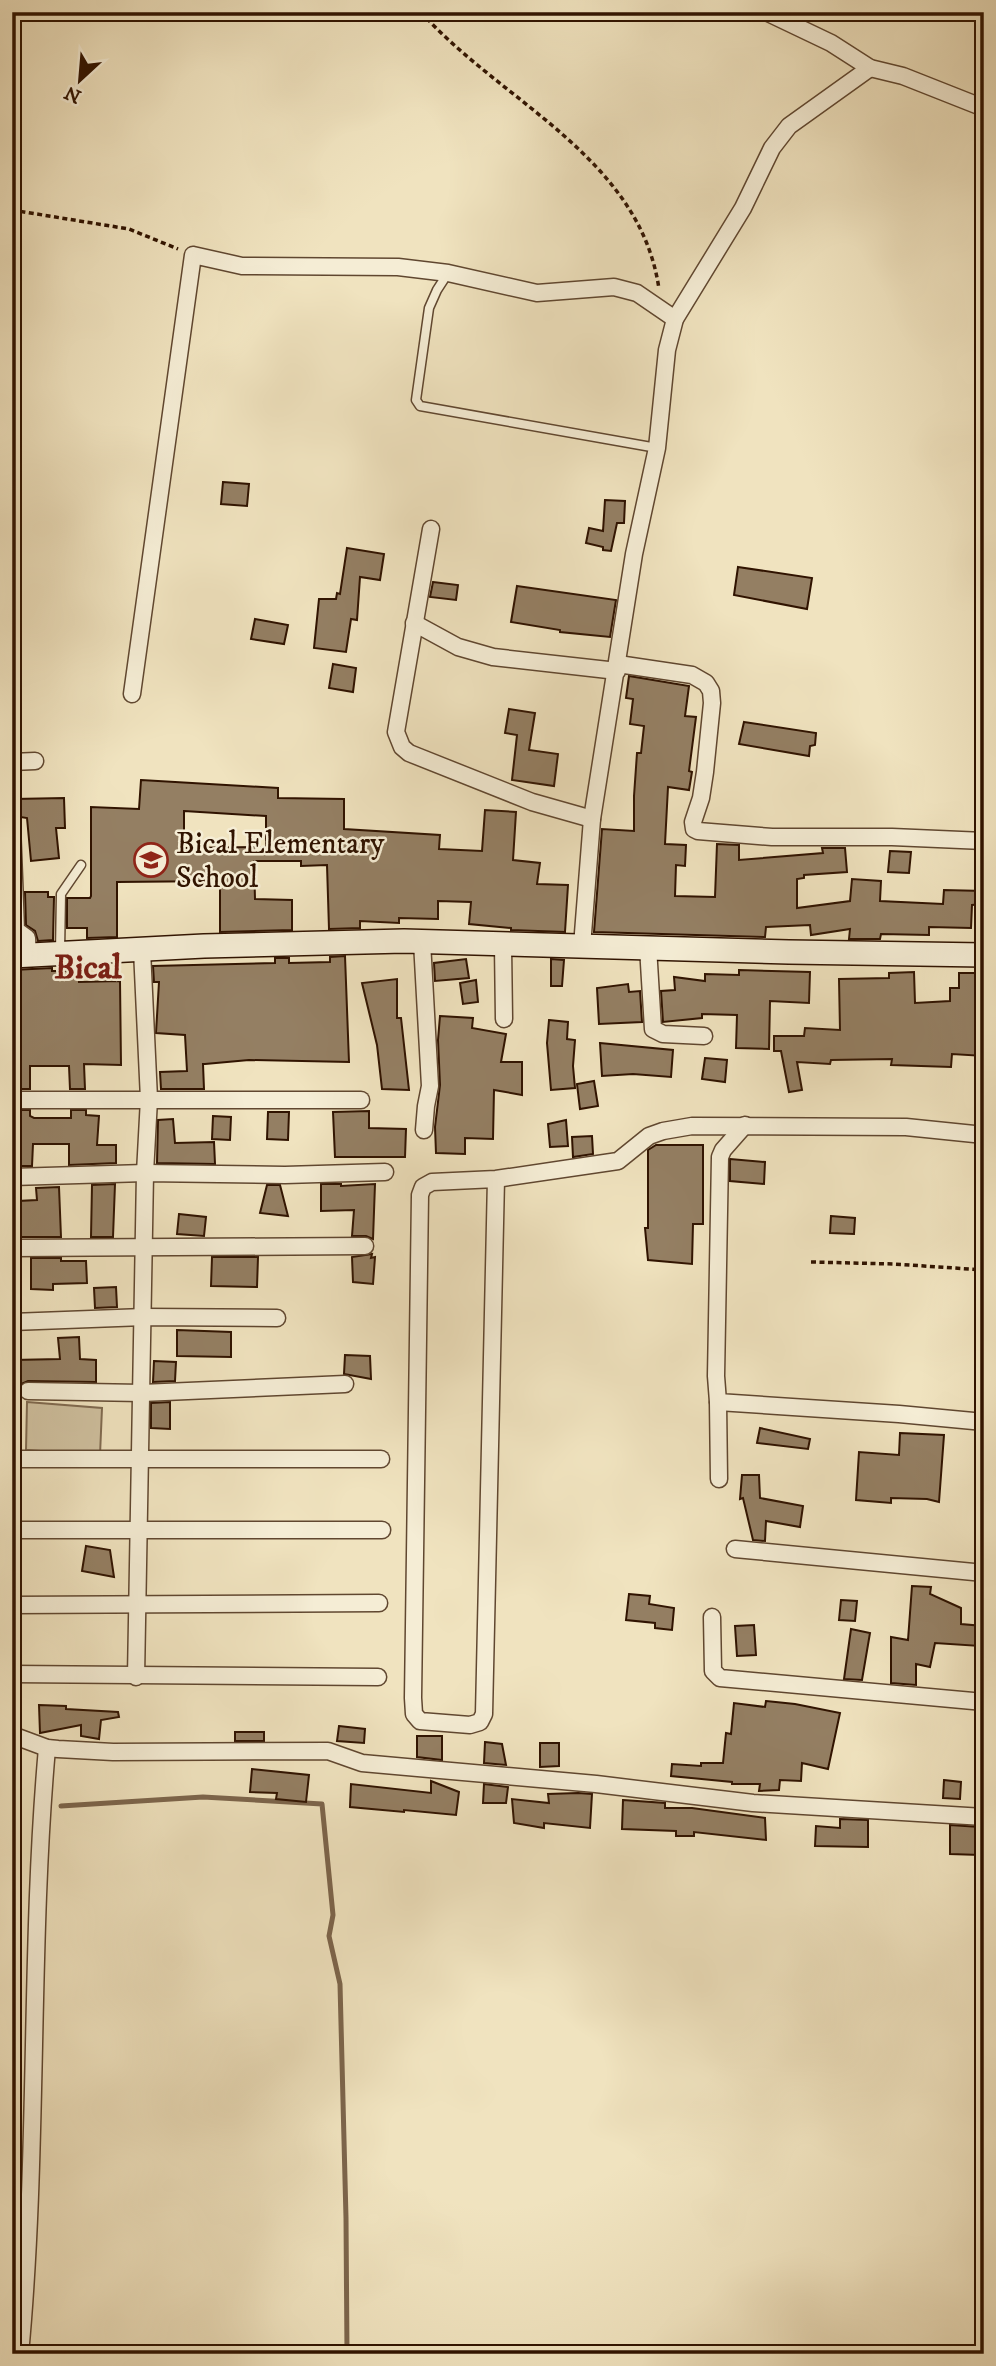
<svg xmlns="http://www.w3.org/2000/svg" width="996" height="2366" font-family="'IM FELL DW Pica',serif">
<rect width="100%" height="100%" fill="#f0e3bf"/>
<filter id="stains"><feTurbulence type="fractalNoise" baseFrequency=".00286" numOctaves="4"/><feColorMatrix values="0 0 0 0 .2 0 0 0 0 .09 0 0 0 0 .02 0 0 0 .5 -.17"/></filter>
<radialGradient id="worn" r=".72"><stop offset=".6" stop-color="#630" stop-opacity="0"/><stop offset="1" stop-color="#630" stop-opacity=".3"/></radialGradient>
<polygon fill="#cfc09f" stroke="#806a50" stroke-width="2" points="27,1402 102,1408 100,1455 26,1450"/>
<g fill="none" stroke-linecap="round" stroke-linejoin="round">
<polyline stroke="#7c654c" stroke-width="5" points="61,1806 203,1797 322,1804 333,1915 329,1936 340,1984 346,2218 347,2354"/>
</g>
<g fill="#947f63" stroke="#301300" stroke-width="2" fill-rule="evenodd">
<polygon points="223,482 249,484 247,506 221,504"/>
<polygon points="605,500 625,501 624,523 617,523 611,551 603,550 603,547 586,543 589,528 603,531"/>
<polygon points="347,548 384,554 380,580 360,577 357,620 351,619 346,652 314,648 319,599 336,599 337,593 340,594"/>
<polygon points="738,567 812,578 807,609 734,595"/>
<polygon points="433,582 458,585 456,600 430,597"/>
<polygon points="517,586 616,600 610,637 560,632 560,630 511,622"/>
<polygon points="255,619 288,625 284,644 251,639"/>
<polygon points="333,664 356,668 353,692 329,688"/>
<polygon points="629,676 689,686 685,716 696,717 689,771 692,772 689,790 668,787 665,844 686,845 685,866 676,865 675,896 715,897 717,844 739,845 739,860 823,853 822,848 845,848 847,872 804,875 804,878 797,879 797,908 850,901 852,879 881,881 880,901 943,904 944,890 984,891 984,904 972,905 971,928 929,927 929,935 881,934 880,939 849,939 850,929 811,935 810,925 766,927 765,937 594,932 602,829 634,831 634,796 637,753 641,753 644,726 630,724 633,699 626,698"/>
<polygon points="509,709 535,713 529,750 558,754 554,786 512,780 517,735 505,733"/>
<polygon points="744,722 816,733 815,745 810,746 809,756 739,744"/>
<path d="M141,780L278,788V798L344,799V829L440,835L439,849L482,851L485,810L516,812L513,860L540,863L537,884L568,885L565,932L511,930V928L469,924L471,902L438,901V919L399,918V923L360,921V928L329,929L327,865L301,866V861H254L255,899L292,900V930L220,932V881L117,882V937L87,938V928H67V898H90L91,896V807L139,809ZM184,811L266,816V847L184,848Z"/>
<polygon points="64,798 65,828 56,828 59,858 31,861 27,818 14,816 14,799"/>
<polygon points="890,851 911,852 909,873 888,872"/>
<polygon points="25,892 48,892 48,897 54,897 53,940 38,941 35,931 26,925"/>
<polygon points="345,956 349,1062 249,1060 205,1064 203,1064 204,1089 161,1089 160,1072 187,1071 185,1035 156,1033 159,982 154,982 153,966 275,963 275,958 289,958 289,963 330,962 330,957"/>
<polygon points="466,959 469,978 435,981 434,963"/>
<polygon points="551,959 564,960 562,986 551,986"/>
<polygon points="52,968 52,971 79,971 79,982 120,981 121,1065 84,1064 85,1089 70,1089 69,1066 30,1066 30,1089 12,1089 12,970"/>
<polygon points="739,970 810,972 809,1003 770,1001 769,1049 736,1048 737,1015 702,1014 702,1018 663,1022 661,991 675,990 674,977 705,981 705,974 739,975"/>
<polygon points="914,972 915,1003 950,1001 950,988 959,988 959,973 983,973 984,1056 952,1054 951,1067 891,1065 892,1059 831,1060 830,1064 797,1062 802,1090 789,1092 781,1051 774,1051 774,1036 804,1036 805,1028 840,1030 839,979 889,978 889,973"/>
<polygon points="397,979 397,1018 401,1018 409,1090 382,1089 377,1045 362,983"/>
<polygon points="476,980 478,1002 463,1004 460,983"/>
<polygon points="628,984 629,992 640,991 642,1022 599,1024 597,988"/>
<polygon points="440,1016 473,1018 472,1028 506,1034 501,1062 522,1062 522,1095 494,1090 493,1139 465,1138 465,1154 436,1153 435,1127 440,1085 438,1040"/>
<polygon points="549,1020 568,1022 567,1039 575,1040 573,1066 575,1088 551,1090 547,1043"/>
<polygon points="600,1043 673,1050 671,1077 633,1074 602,1076"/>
<polygon points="705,1058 727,1060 725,1082 702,1079"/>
<polygon points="594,1081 598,1106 580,1109 577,1084"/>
<polygon points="14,1110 30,1110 30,1116 34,1118 71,1118 71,1110 86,1110 86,1115 99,1116 97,1145 116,1145 116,1163 69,1165 69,1144 33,1144 32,1166 12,1166"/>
<polygon points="369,1111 369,1128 406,1129 405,1157 335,1157 333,1112"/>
<polygon points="268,1112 289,1112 288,1140 267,1139"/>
<polygon points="213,1116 231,1117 230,1140 212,1139"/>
<polygon points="173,1119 175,1143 214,1142 215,1164 157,1163 158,1120"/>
<polygon points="566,1120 568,1146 550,1147 548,1124"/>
<polygon points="592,1136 593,1154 573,1157 572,1137"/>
<polygon points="656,1145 703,1145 703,1224 693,1224 692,1264 648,1260 645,1228 648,1228 648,1150"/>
<polygon points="730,1159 765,1162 764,1184 730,1181"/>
<polygon points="115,1184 113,1237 91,1237 92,1185"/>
<polygon points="321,1184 341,1184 341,1186 375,1184 373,1239 366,1236 352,1236 354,1210 321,1211"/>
<polygon points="267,1185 280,1185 288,1216 260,1213"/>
<polygon points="59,1187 61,1237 19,1237 18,1201 37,1200 36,1188"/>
<polygon points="179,1214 206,1217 204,1236 177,1234"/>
<polygon points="831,1216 855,1218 854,1234 830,1233"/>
<polygon points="372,1254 371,1258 375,1257 373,1284 353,1282 352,1257"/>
<polygon points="212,1257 258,1257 257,1287 211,1286"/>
<polygon points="31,1258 61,1258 61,1261 86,1261 87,1283 53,1284 53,1290 31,1289"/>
<polygon points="116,1287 117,1307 95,1308 94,1288"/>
<polygon points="177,1330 231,1332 231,1357 177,1356"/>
<polygon points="79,1337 80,1359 96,1360 96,1382 28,1381 19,1385 13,1385 13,1360 60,1359 58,1338"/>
<polygon points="345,1355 370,1356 371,1379 344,1374"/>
<polygon points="154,1361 176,1362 175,1381 153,1382"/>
<polygon points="170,1402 170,1429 151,1428 151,1403"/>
<polygon points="760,1428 810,1439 808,1449 757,1443"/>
<polygon points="900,1433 944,1435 939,1502 927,1499 891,1498 891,1503 856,1500 859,1452 899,1455"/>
<polygon points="742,1475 759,1475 760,1498 803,1506 800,1527 766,1521 765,1541 753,1540 743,1498 740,1499"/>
<polygon points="86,1546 110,1550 114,1577 82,1571"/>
<polygon points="912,1586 931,1587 930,1594 961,1608 961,1624 983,1626 980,1646 935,1643 930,1667 916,1664 916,1685 891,1683 891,1637 908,1640"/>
<polygon points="629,1594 650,1596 649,1604 674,1608 672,1630 655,1628 655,1623 626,1620"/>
<polygon points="841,1600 857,1601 855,1621 839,1620"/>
<polygon points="754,1625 756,1655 737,1656 735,1626"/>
<polygon points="851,1629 870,1633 862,1680 844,1679"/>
<polygon points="766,1701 795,1704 840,1713 828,1769 802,1763 801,1781 780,1780 779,1790 759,1791 760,1784 732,1784 732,1782 671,1776 672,1764 701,1766 701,1763 723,1763 726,1733 731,1734 734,1703 765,1707"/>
<polygon points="39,1705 66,1706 66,1709 118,1712 119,1717 101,1720 99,1739 81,1736 81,1725 40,1733"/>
<polygon points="339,1726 365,1729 364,1743 337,1741"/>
<rect x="235" y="1732" width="29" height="9"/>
<polygon points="417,1736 442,1736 442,1760 417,1757"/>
<polygon points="485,1742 502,1744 506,1765 484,1763"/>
<polygon points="540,1743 559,1743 559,1766 540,1767"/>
<polygon points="252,1769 309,1775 306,1802 276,1799 277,1793 250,1792"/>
<polygon points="944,1780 961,1782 960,1799 943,1798"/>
<polygon points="431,1781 459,1792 456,1815 404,1810 404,1812 350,1807 351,1784 431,1793"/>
<polygon points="484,1784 508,1787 506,1803 483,1803"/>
<polygon points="578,1793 592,1794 590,1828 544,1823 544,1828 514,1823 512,1799 549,1803 548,1794"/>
<polygon points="623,1800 665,1803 665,1808 692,1808 765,1818 766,1840 694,1832 694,1836 676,1836 676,1831 622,1829"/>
<polygon points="840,1819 868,1820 868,1847 815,1846 816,1826 840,1828"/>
<polygon points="950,1825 980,1827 980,1855 950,1854"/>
</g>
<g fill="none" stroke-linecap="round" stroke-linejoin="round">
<g stroke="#604730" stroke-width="11">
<g id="lane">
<polyline points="448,273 437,290 429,308 416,400 420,406 657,448"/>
<polyline points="60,951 61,894 81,865"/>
</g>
</g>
<g stroke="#604730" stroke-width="19">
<g id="street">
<polyline points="766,12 831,43 870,68 903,76 984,108"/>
<polyline points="431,529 396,732 402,747 409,753 532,802 592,819"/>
<polyline points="414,623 458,647 493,657 617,671"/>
<polyline points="618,664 692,675 706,683 711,691 712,703 705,772 701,798 693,822 694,829 698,831 772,837 892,837 984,841"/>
<polyline points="132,694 193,255 242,266 398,267 448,273 537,293 614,287 637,293 675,319"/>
<polyline points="12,762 35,761"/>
<polyline points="12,826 16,930 27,938 28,955"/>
<polyline points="422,942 430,1086 426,1106 424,1130"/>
<polyline points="503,946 504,1019"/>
<polyline points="582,946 592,819 634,554 657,448 667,350 675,319 743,208 772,148 789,126 870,68"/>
<polyline points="648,947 653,1029 663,1034 704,1036"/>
<polyline points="12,1100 361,1100"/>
<polyline points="745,1125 723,1150 720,1157 716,1376 718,1402 899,1414 984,1422"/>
<polyline points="12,1177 145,1173 285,1175 385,1172"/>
<polyline points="496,1179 484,1714 480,1722 470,1725 420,1721 414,1714 413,1698 420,1195 423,1187 432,1182 496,1179 618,1161 649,1136 663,1131 692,1126 906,1127 984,1135"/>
<polyline points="12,1248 365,1246"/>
<polyline points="12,1322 144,1317 277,1318"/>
<polyline points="28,1391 142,1393 345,1384"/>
<polyline points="718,1402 719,1479"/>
<polyline points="12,1459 381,1459"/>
<polyline points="12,1530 382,1530"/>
<polyline points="735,1549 984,1573"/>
<polyline points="12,1605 379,1603"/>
<polyline points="712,1617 713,1671 720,1678 984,1702"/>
<polyline points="12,1674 378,1677"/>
<polyline points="136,1677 145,1173 149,1099 142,950"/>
<polyline points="12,1735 47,1748 58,1749 113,1752 328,1751 362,1763 596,1784 753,1803 984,1817"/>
<path d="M20,2354C39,2152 29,1949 47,1748"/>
</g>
</g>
<g stroke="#301300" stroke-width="26">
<polyline id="secondary" points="12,956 204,946 404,941 789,952 984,955"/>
</g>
<g stroke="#301300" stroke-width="3.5" stroke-dasharray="5 3.5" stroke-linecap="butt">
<path d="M421,12C501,102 640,157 659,289"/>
<polyline points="12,210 129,229 178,249"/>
<polyline points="811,1262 894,1264 984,1270"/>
</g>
<use href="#lane" stroke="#f5edd5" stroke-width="8"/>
<use href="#street" stroke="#f5edd5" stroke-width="16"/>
<use href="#secondary" stroke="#f5edd5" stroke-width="23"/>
</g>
<defs>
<g id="school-ring" transform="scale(1.75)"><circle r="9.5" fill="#f5edd5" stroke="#8f2418" stroke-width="1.5"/><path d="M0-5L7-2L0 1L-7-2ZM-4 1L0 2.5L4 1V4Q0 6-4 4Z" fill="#8f2418"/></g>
</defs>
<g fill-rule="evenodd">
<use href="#school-ring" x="151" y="860"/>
</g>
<g text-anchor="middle" stroke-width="5" stroke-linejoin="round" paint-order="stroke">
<g font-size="30" fill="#301300" stroke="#f5edd5" text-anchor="start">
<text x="176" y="853">Bical Elementary<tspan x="176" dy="34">School</tspan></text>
</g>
<g font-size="33" font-weight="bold" fill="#7a1f14" stroke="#f5edd5">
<text x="88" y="978">Bical</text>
</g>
</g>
<rect width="996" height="2366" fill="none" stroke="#f0e3bf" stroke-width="42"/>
<rect x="14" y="14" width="968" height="2338" fill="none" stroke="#301300" stroke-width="3.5"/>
<rect x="21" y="21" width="954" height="2324" fill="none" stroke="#301300" stroke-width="2"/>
<g transform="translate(80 80) rotate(206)" stroke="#f5edd5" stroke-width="5" paint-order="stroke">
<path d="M0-5L12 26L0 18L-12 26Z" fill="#301300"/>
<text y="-10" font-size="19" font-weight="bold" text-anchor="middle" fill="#301300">N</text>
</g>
<rect width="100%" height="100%" filter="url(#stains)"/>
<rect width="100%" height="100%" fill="url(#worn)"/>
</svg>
